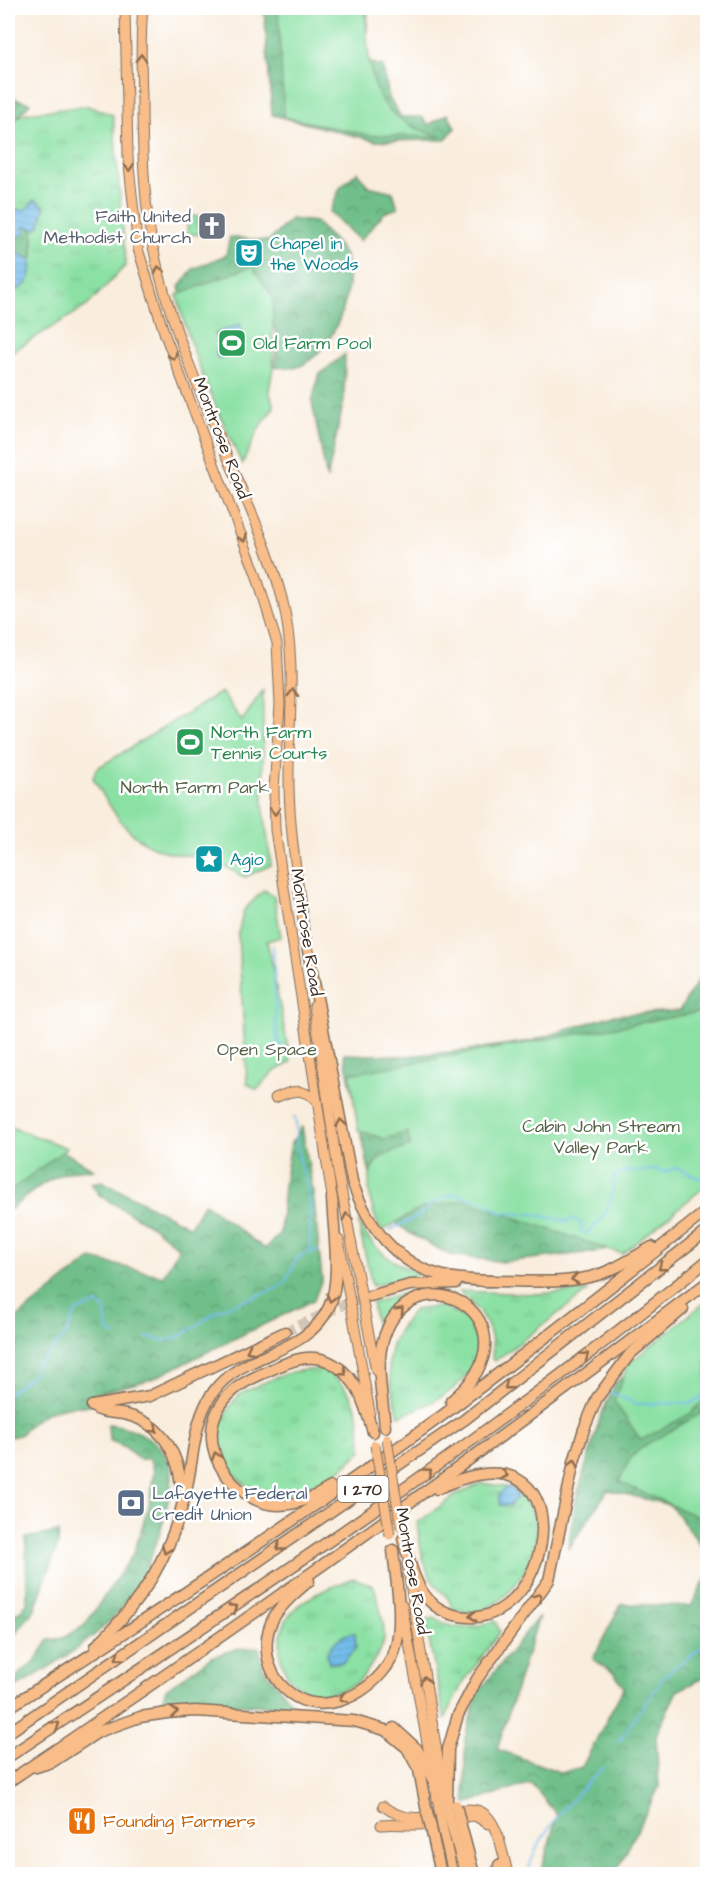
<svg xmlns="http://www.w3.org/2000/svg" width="715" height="1882" font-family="'Architects Daughter',sans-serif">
<defs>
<pattern id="grass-tufts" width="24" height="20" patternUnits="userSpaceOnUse" patternTransform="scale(1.5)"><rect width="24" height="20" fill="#8be1a4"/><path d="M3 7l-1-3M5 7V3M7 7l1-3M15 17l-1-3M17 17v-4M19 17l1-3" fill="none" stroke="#79c18d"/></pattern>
<pattern id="forest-crowns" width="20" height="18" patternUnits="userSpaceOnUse" patternTransform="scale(1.5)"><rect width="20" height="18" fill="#70bf8a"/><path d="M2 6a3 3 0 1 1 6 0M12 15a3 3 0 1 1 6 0" fill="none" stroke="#5d9b70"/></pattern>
<pattern id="cemetery-stones" width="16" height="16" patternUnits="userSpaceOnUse" patternTransform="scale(1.5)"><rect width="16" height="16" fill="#8be1a4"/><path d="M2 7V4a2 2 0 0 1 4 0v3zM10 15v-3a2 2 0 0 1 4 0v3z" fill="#79c18d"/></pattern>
<pattern id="water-rules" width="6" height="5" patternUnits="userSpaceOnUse" patternTransform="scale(1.5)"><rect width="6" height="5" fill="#73beec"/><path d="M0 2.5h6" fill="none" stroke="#64a3ca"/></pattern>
</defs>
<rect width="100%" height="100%" fill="#fff"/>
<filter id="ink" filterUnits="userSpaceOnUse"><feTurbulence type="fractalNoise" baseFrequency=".0167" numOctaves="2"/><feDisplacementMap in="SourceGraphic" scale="12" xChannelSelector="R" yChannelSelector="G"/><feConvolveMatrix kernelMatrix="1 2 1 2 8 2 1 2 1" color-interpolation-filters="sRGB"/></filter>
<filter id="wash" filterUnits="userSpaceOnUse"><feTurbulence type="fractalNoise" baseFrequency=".008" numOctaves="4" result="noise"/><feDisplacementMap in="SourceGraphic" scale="24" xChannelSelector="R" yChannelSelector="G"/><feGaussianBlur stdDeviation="1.35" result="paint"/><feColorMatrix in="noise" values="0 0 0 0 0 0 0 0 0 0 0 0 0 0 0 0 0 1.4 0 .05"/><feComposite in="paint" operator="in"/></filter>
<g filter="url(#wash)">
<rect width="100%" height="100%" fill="#f9eddd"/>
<g fill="url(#grass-tufts)" stroke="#638661" stroke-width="1.5">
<polygon points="87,106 113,115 126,265 87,306 8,354 8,122 26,113"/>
<path d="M358,1221C372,1250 393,1264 422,1274L372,1286Z"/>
<path d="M459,1291L534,1294L588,1291L495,1361L492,1359C496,1328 480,1310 459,1291Z"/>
<polygon points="419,1292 400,1302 377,1330 372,1303 399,1294"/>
<path d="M442,1306L468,1320C470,1327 477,1339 477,1347C475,1386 430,1405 399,1416C387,1370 380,1348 414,1310Z"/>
<path d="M323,1369C358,1393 359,1410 362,1450C343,1469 318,1492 289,1496C256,1501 225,1475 219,1443C216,1428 228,1408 237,1397C242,1391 254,1388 261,1384C287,1372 294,1370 323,1369Z"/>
<path d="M481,1483L513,1488C521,1497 534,1509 536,1522C540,1557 510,1605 476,1612C469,1614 460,1610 453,1609C446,1591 442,1595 434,1583C422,1564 420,1545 417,1523L456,1495Z"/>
<path d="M354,1578L374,1586C378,1603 387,1626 383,1644C382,1649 377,1655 374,1660C370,1667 362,1680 354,1684C319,1705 280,1690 280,1647C280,1635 283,1623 291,1613C306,1595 333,1587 354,1578Z"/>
<path d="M434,1618C455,1632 472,1628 495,1621L500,1632L461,1686L445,1719L425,1620Z"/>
</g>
<g fill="url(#forest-crowns)" stroke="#567454" stroke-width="1.5">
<polygon points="264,8 368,8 366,62 383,66 389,98 401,117 422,117 428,125 448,114 455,128 445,140 375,141 272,115"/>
<polygon points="8,97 30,103 8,129"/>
<polygon points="357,172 368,186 393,192 398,208 384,213 360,241 330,212 340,188"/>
<path d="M291,219L316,222C324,232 342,246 346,258C356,293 333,353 298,367C292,369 281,367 275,367L277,335L264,297L187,314L179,287L193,269L226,255L230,237L269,241Z"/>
<polygon points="24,226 33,229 33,258 31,259 8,252 8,231"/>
<polygon points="345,354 344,400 327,479 312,402 319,375"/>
<polygon points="707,966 707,1178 639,1231 603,1251 503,1262 450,1255 411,1234 389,1217 372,1184 344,1054 407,1056 461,1051 531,1041 613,1015 679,1011"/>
<path d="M302,1127L313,1191L322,1279L314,1300L152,1379L95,1394L89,1406C60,1405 39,1411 20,1435L8,1437V1325L91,1259L163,1276L179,1248L152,1226L100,1196L91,1183L102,1181L190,1227L204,1203L265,1249L280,1233L284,1184L291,1143Z"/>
<path d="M8,1129L50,1144L95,1170C59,1165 35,1190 8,1211Z"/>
<polygon points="707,1311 707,1553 670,1505 608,1490 568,1549 576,1499 601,1415 616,1382"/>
<path d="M108,1424C136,1427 167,1442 172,1473C173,1482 169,1495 167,1505C158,1547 141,1590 109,1622C80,1650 42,1671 8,1693V1684L35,1661L49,1640L63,1638L84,1626L134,1553L149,1505L154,1471L149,1458L140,1460L125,1447L109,1440Z"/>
<polygon points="59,1532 58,1544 35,1609 8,1643 8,1614 18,1613 27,1603 26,1538"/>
<polygon points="707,1576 707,1676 677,1691 656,1735 659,1787 615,1874 538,1874 541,1872 557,1815 531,1783 465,1804 465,1738 477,1694 539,1616 497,1749 562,1773 582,1767 624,1687 614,1673 593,1659 621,1604 691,1606"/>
<polygon points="259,1647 263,1668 295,1707 162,1701 166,1689 212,1657 236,1649"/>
</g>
<polygon fill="url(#cemetery-stones)" stroke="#638661" stroke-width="1.5" points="188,216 208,217 207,235 187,234"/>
<g fill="#8be1a4" stroke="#638661" stroke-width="1.5">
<path d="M278,8H365C370,73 365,118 442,137L369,135L284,117Z"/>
<path d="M252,266L273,298V368L269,390L274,407L258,430L242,464C217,409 190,353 177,295Z"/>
<path d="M263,690V804L271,865L245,877C232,872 223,863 208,859C195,855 180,855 167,852C128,842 112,810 93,778L96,769L221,692L242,721Z"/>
<polygon points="264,890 274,896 281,937 267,941 291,1062 272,1073 257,1090 247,1083 238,934 244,910"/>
<path d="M707,1011V1185L622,1254L464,1200L421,1208L382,1231C370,1213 360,1169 383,1156C391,1151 402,1150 411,1146L407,1132L384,1139L358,1130L350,1074Z"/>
<polygon points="8,1126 67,1148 8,1192"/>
<polygon points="707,1301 707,1397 690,1414 641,1440 614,1401 628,1364"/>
<polygon points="707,1410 707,1521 619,1482 630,1459 642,1447"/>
</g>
<g fill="url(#water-rules)" stroke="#577485" stroke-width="1.5">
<polygon points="35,200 45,206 40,225 36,229 24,226 25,233 19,237 8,232 9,214 16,209 25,210"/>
<path d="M8,252H15L31,259C34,278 27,290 8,292Z"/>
<polygon points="240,324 243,334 233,338 238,351 218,359 215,351 220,348 215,334"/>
<polygon points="507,1487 513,1488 517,1497 509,1506 500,1505 499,1495"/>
<path d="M355,1633L356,1648L343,1662L329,1664L327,1653C335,1641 340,1634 355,1633Z"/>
</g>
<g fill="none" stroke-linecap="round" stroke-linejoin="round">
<g stroke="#73beec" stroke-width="2">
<polyline points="273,946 276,1027 278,1041 286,1052"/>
<path d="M294,1117C299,1127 295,1133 297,1144C298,1161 306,1178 309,1195C312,1214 308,1232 311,1251"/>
<path d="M390,1230L419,1216L435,1201L455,1194L486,1203L501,1213L532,1214L566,1221L574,1219L581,1223V1230L586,1234C606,1218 613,1203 614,1177L623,1172L656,1170L664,1172L677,1168L701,1179"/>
<path d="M146,1337C152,1338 162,1341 169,1340C188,1336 204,1318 221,1309C235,1301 276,1293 284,1283C296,1269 289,1253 319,1251"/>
<polyline points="607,1391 638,1404 691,1403 708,1394"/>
<polyline points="8,1394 32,1375 36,1365 50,1353 66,1334 76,1311 98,1304 104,1308 108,1331 116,1336"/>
<polyline points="618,1742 666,1674 708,1643"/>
<path d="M528,1874C533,1837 578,1792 604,1767"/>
</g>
</g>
</g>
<g filter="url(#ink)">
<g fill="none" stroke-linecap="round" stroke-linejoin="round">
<polyline stroke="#d3c6b7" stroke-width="10" stroke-dasharray="10 5" stroke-linecap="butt" points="285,1332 343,1305 370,1296"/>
<g stroke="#7e6e61" stroke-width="11">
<g id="major">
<polyline points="125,8 128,157 138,249 165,335 256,574 277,643 280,705 274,789 275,830 333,1203"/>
<path d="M143,8C140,38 141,69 142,99C142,141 143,184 149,225C159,288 183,350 207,409C232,472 265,533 282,598C298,662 288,722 289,786C290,840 300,892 306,945"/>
<polyline points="314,1006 338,1172 376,1371"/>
<path d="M275,1098C293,1090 302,1087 317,1101"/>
<polyline points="339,1240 370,1412"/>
<polyline points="407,1564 444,1796"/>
<polyline points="402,1605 439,1809"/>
<path d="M383,1806C432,1844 481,1770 500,1842C503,1853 506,1864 508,1874"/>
<polyline points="454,1818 475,1816 488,1824"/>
<polyline points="451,1824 465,1874"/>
<path d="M381,1825C398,1823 412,1827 429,1824"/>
<polyline points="442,1826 453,1874"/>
</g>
</g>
<g stroke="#7e6e61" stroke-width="13">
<g id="highway">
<path d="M306,940L352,1181C367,1225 396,1265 444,1276C459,1280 475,1280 490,1281"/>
<path d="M483,1281C518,1280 555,1285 590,1277C612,1272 632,1258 652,1247"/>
<polyline points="370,1296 410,1285 456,1283"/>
<polyline points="92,1406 150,1396 285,1332"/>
<path d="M92,1406C102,1414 114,1412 127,1415C164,1424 181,1458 181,1493"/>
<path d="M385,1427C383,1401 376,1370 382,1344C408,1242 549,1319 451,1401"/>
<path d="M331,1487C304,1504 274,1514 246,1494C210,1469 197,1422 234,1390C245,1380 258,1376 270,1370C292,1360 313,1351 335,1365C359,1380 365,1407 373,1432"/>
<path d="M403,1539C409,1559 414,1583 427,1598C437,1610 452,1616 468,1617C556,1623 588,1417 437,1489"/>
<path d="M309,1581C296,1592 283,1603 274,1617C256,1649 272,1692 308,1702C341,1711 385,1682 395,1650C404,1619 396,1582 393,1550"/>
<path d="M96,1646C145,1598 172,1554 187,1486C194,1455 194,1417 214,1391C243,1351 307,1355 329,1307C342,1280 333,1228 332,1198"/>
<path d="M8,1708C155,1614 301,1518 443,1415C533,1349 620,1279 708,1210"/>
<polyline points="394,1728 417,1749 433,1780"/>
<polyline points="8,1733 464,1420 708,1230"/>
<path d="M8,1757C246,1599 485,1441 708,1260"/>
<polyline points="36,1767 52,1762 98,1732 140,1717 167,1713 195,1711 354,1721 385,1730 407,1748 419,1770 427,1812"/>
<path d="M8,1782C246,1622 479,1456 708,1282"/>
<polyline points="447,1807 448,1749 458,1715 477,1679 549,1580 574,1462 584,1429 597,1398 630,1354 683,1309"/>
<polyline points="460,1822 474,1874"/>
<polyline points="431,1828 441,1874"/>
<polyline points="498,1874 499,1865"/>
</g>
</g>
<use href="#major" stroke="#f8bd88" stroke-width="9"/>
<use href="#highway" stroke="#f8bd88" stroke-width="10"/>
<g stroke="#7e6e61" stroke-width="11" stroke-linecap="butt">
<g id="major-bridge">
<polyline points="387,1439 401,1528"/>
<polyline points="375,1445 390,1535"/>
<polyline points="447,1807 451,1824"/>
<polyline points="439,1809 442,1826"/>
</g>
</g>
<g stroke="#7e6e61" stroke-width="13" stroke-linecap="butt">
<g id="highway-bridge">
<polyline points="456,1805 460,1822"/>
<polyline points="427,1812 431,1828"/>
</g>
</g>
<use href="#major-bridge" stroke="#f8bd88" stroke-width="9"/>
<use href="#highway-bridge" stroke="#f8bd88" stroke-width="10"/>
</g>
<defs><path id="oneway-chevron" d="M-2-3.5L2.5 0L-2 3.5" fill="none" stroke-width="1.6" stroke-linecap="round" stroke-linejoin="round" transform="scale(1.5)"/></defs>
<g stroke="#906c4e">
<use href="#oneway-chevron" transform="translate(141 58) rotate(-90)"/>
<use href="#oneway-chevron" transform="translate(129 167) rotate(86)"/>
<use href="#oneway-chevron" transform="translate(159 270) rotate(-105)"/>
<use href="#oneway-chevron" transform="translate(173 356) rotate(69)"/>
<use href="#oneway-chevron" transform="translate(243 538) rotate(71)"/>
<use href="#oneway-chevron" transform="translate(293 693) rotate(-90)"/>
<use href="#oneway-chevron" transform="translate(275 811) rotate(89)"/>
<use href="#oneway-chevron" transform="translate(341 1123) rotate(-100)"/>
<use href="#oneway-chevron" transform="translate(347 1217) rotate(-101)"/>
<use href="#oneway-chevron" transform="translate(662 1267) rotate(142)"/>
<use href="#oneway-chevron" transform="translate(575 1279) rotate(173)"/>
<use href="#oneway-chevron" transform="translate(331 1298) rotate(105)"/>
<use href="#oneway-chevron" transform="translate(400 1311) rotate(-47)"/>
<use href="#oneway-chevron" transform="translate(250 1350) rotate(153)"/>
<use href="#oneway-chevron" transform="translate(585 1356) rotate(-37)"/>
<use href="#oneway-chevron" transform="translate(343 1372) rotate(42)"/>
<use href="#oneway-chevron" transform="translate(508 1386) rotate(142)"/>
<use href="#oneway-chevron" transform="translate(154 1429) rotate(41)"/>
<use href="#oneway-chevron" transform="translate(216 1456) rotate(-108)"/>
<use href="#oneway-chevron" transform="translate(574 1463) rotate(-77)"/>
<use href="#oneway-chevron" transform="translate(428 1472) rotate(-36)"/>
<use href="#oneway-chevron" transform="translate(504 1475) rotate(15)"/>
<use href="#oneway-chevron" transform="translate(280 1547) rotate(146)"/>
<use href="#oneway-chevron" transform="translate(166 1550) rotate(111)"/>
<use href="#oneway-chevron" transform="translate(538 1597) rotate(-56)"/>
<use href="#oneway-chevron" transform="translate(234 1608) rotate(-33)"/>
<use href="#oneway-chevron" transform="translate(473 1616) rotate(176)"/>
<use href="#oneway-chevron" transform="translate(119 1657) rotate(146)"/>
<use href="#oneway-chevron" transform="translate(425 1680) rotate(-99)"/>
<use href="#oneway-chevron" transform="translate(343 1698) rotate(160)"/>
<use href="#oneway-chevron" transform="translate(174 1712) rotate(-5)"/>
<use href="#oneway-chevron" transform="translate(56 1725) rotate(-34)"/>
</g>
</g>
<defs>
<g id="church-square" transform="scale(1.5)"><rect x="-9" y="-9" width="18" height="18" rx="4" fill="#6b7280" stroke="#fff"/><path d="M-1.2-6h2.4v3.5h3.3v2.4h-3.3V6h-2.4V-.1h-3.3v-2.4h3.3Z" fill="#fff"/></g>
<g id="theatre-square" transform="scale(1.5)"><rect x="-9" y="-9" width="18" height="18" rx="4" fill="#0f9aa8" stroke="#fff"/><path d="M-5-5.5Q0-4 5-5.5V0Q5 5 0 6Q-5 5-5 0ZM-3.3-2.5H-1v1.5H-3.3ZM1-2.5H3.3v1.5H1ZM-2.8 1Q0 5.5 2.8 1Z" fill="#fff"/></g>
<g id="stadium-square" transform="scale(1.5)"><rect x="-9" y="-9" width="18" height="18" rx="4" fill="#2e9e5b" stroke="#fff"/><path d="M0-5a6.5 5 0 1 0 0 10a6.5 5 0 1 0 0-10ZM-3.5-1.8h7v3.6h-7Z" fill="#fff"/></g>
<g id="sight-square" transform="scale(1.5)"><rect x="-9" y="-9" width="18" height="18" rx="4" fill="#0f9aa8" stroke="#fff"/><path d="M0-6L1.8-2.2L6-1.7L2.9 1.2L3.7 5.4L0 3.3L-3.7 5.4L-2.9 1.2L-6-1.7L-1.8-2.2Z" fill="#fff"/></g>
<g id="bank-square" transform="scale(1.5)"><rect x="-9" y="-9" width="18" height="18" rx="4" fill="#5c6f8a" stroke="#fff"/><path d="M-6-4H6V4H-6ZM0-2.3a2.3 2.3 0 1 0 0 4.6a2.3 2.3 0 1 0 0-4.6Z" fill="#fff"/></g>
<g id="restaurant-square" transform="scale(1.5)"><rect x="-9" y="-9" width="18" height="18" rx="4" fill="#e8710a" stroke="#fff"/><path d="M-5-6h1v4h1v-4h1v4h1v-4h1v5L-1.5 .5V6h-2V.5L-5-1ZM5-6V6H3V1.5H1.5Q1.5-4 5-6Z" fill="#fff"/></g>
</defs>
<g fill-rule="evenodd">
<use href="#church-square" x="212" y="226"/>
<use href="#theatre-square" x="249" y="253"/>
<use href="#stadium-square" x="232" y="343"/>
<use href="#stadium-square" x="190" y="742"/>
<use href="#sight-square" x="209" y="859"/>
<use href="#bank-square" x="131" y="1503"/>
<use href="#restaurant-square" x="82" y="1821"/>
</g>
<g text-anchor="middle" stroke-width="5" stroke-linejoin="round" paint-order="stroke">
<rect fill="#fff" stroke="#766a62" stroke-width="1.5" x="337.5" y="1476" width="51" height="26" rx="4.5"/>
<g font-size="16" font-weight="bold" fill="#3b2a1e">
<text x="363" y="1495">I 270</text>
</g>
<g font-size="18" fill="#5b616d" stroke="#fff" text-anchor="end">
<text x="191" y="222">Faith United<tspan x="191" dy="21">Methodist Church</tspan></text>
</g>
<g font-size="18" fill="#0d838f" stroke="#fff" text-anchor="start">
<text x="270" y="249">Chapel in<tspan x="270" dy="21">the Woods</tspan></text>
<text x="230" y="865">Agio</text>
</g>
<g font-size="18" fill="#27864d" stroke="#fff" text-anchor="start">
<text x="253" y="349">Old Farm Pool</text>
<text x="211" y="738">North Farm<tspan x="211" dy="21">Tennis Courts</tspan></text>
</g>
<g font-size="18" fill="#3b2a1e" stroke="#fff">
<text transform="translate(222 438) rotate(69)" y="6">Montrose Road</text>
<text transform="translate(307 932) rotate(81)" y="6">Montrose Road</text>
<text transform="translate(413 1571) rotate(80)" y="6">Montrose Road</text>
</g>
<g font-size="18" fill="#536146" stroke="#fff">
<text x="195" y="793">North Farm Park</text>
<text x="267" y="1055">Open Space</text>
<text x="601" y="1132">Cabin John Stream<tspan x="601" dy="21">Valley Park</tspan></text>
</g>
<g font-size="18" fill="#4e5e75" stroke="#fff" text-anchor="start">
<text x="152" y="1499">Lafayette Federal<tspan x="152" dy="21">Credit Union</tspan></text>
</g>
<g font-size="18" fill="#c56008" stroke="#fff" text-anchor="start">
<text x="103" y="1827">Founding Farmers</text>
</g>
</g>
<rect width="715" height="1882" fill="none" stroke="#fff" stroke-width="30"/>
</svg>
